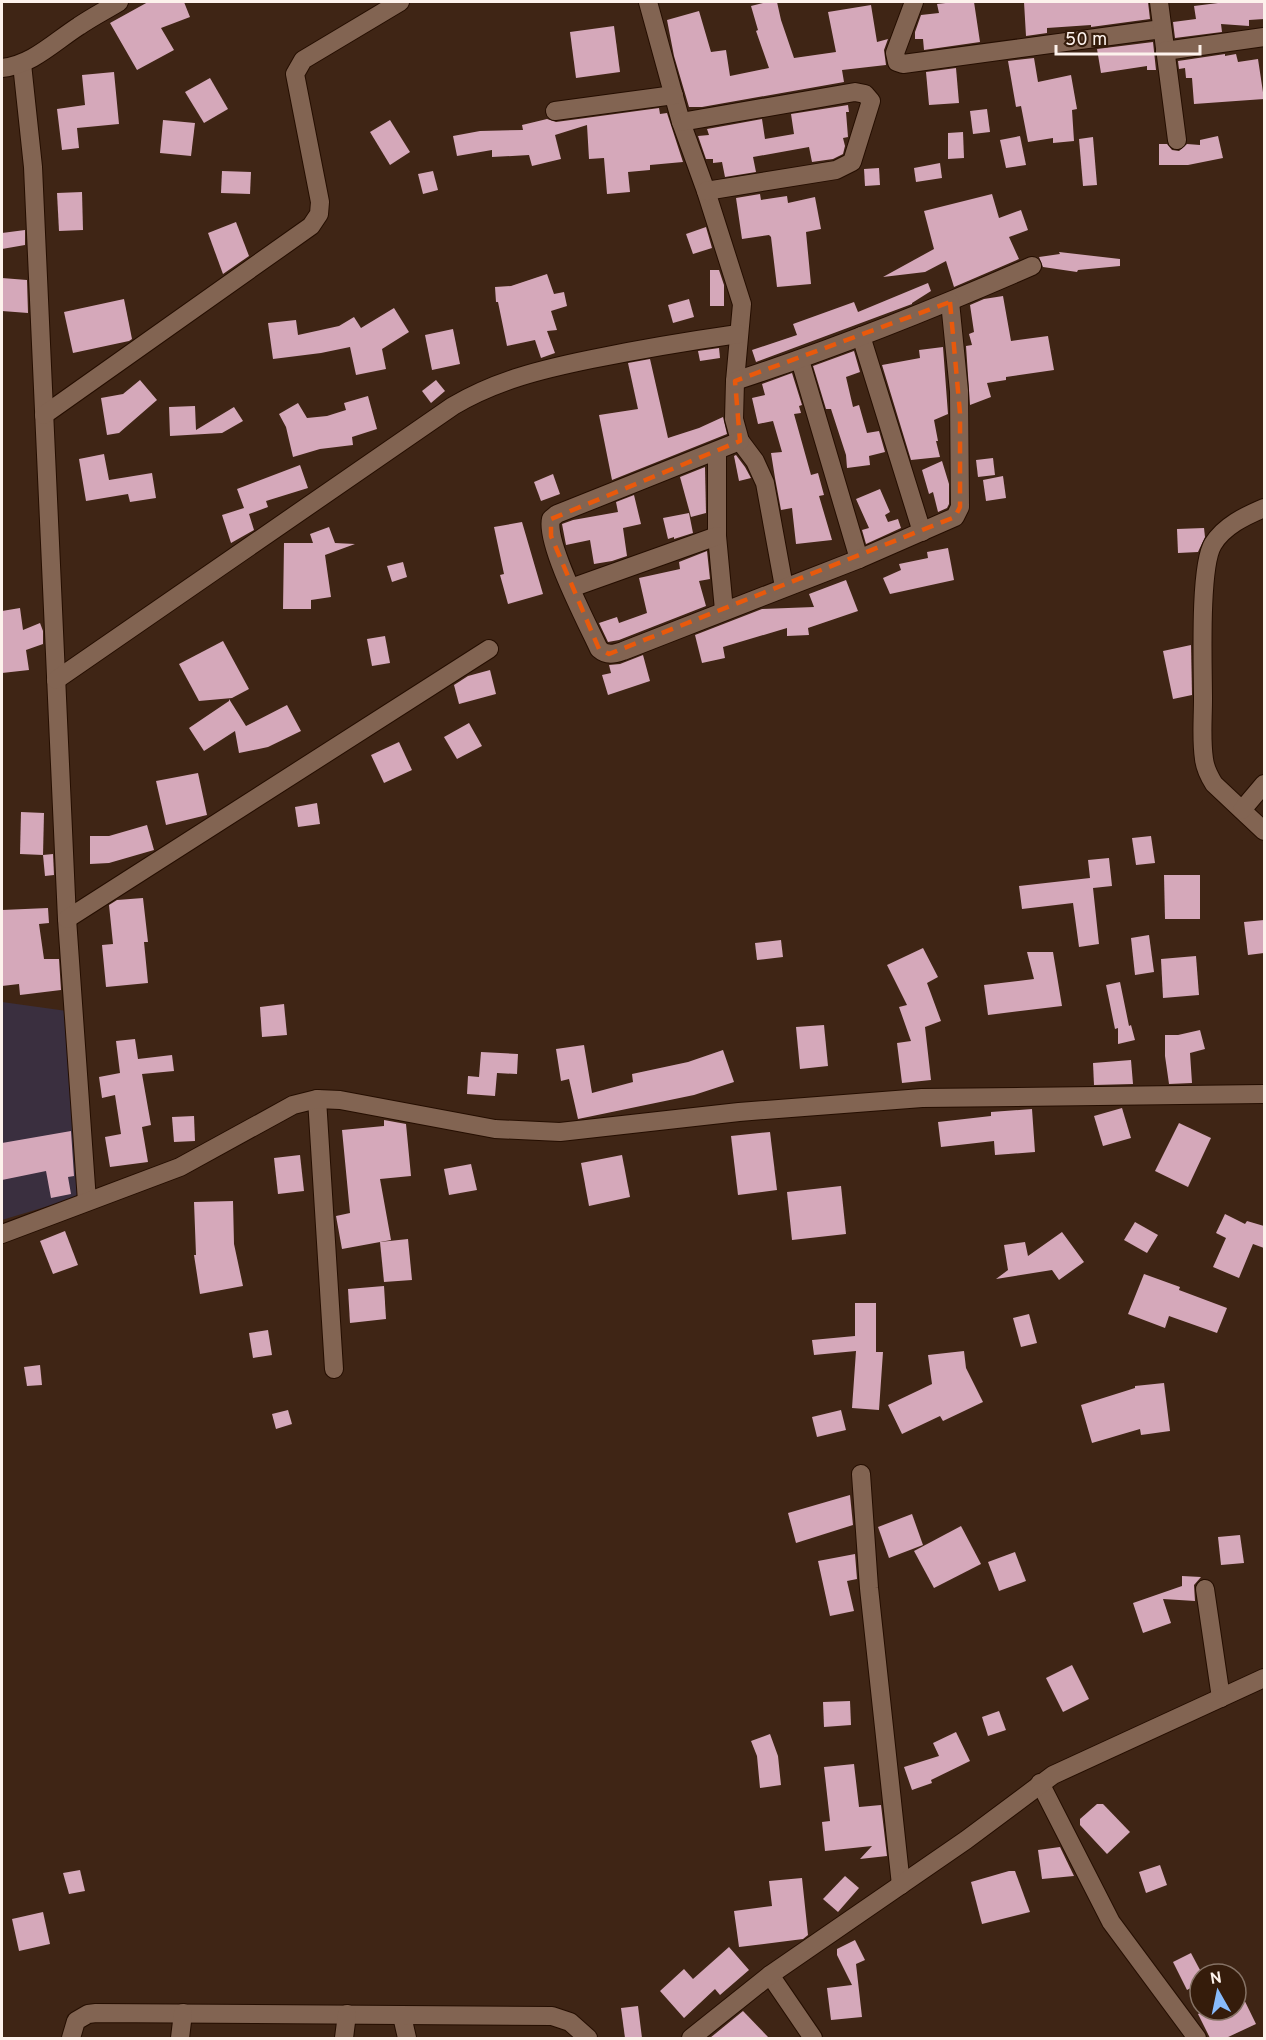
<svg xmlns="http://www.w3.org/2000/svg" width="1266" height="2040" font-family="Overpass,sans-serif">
<rect width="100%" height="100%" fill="#3f2515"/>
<polygon fill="#3a2f3f" points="2,1002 67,1011 79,1191 75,1198 2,1220"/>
<g fill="#d5a8ba">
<polygon points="148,2 184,2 190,17 161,28 174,50 137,70 110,23"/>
<polygon points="767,2 777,2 781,20 794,58 836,52 828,12 871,5 877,42 888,39 884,50 886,65 842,70 844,82 702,107 689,107 674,56 667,20 699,11 711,52 726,50 730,76 769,68 756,31 758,30 751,6"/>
<polygon points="954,2 974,2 980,42 924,50 923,39 915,39 915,32 921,15 939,13 937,4"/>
<polygon points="1024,2 1148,2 1150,19 1091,27 1091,25 1047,28 1047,33 1026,36"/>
<polygon points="1226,2 1264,3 1264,19 1249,20 1249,26 1221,24 1222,32 1175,38 1173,22 1196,19 1194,6"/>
<polygon points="614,26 620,72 576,78 570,32"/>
<polygon points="1153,42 1156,70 1147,70 1147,66 1101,73 1097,49"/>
<polygon points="1225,54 1225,56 1236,54 1238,62 1258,59 1264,99 1194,104 1192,78 1186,78 1185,68 1179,69 1178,61"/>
<polygon points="1034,58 1038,82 1071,75 1077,109 1072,110 1074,141 1053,143 1053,138 1028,142 1021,106 1016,107 1008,61"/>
<polygon points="956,68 959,103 929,105 926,72"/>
<polygon points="114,72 119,124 77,128 79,148 62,150 57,109 85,105 82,75"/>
<polygon points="210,78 228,109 204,123 185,92"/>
<polygon points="848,105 849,112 846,112 848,137 843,138 845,146 843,154 833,159 812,162 809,147 753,157 756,172 725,177 722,162 713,163 713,159 706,159 698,136 709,135 707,129 762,119 765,139 794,134 791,114"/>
<polygon points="659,108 660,114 667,113 683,162 650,165 650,170 628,172 630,192 607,194 604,158 589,159 587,125 555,135 561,159 532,166 529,155 492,157 492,150 457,156 453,136 480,131 523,130 522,125 547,119 556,122"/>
<polygon points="987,109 990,132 973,134 970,111"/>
<polygon points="163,120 195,123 191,156 160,153"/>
<polygon points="390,120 410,152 390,165 370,132"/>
<polygon points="963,132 964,158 948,159 948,133"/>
<polygon points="1020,136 1026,165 1006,168 1000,140"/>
<polygon points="1218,136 1223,158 1188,165 1159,165 1159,144 1167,144 1172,150 1179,151 1187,144 1200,145 1200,140"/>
<polygon points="1093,137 1097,185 1083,186 1079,139"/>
<polygon points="940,163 942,178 916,182 914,168"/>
<polygon points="879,168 880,185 865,186 864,169"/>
<polygon points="222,171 251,172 250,194 221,193"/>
<polygon points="433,171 438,190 423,194 418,174"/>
<polygon points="82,192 83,230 59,231 57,193"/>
<polygon points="760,194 761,200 787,196 788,203 815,197 821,229 806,232 811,284 777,287 771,237 769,235 742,239 736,198"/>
<polygon points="992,194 999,218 1021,210 1028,230 1009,237 1019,259 954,287 946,261 925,272 883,277 934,249 924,211"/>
<polygon points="236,222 249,256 223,274 208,233"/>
<polygon points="706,227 712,248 693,254 686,234"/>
<polygon points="25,230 25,245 2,249 2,233"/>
<polygon points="1059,252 1120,259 1120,266 1078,270 1077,272 1043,267 1039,257 1060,254"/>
<polygon points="710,270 719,270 724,285 724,306 710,306"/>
<polygon points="547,274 554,294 564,292 567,306 551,311 557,330 547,331 555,353 541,358 535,340 507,346 498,302 496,302 495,287 511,286"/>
<polygon points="2,278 27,280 28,313 2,311"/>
<polygon points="928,283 931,291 912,303 912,304 756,362 752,350 797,335 793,324 854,302 858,312"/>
<polygon points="1003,296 1011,341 1048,336 1054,370 1006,377 1006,380 987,383 991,397 970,405 966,346 972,345 969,334 974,332 970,305 984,299"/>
<polygon points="124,299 132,339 129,341 73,353 64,312"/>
<polygon points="689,299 694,317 673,323 668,305"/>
<polygon points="394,308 409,332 382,349 386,369 356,375 350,347 321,353 273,359 268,323 296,320 298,335 339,326 354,317 361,328"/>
<polygon points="453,329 460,364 432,370 425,335"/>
<polygon points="943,347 948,414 934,420 938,441 936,441 940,457 911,460 882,365 920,358 919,350"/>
<polygon points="719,348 720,358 700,361 698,351"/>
<polygon points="854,351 860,372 846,377 853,407 859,405 867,433 879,431 885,452 869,456 870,465 847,468 846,455 831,409 826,409 813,366"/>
<polygon points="650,359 668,438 699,428 723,417 727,434 612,480 599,415 638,409 628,363"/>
<polygon points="792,373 802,405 799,406 801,413 794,414 811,475 818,473 824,495 819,496 832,540 796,544 792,508 781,510 775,478 771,453 782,452 773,421 758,424 752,398 765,395 762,384"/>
<polygon points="140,380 157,400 119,433 107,435 101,398 123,394"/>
<polygon points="436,380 445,391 431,403 422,391"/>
<polygon points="368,396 377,429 352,437 353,445 320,449 293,457 286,427 279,414 298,403 307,418 327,416 346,410 344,403"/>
<polygon points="195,406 196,430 234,407 243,421 222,433 170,436 169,407"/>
<polygon points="104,454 109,480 152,473 156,498 130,502 128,494 86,501 79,459"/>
<polygon points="736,455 745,467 751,478 739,481 734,456"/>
<polygon points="993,458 995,475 978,477 976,460"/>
<polygon points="942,461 949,484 949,504 947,508 938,512 933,492 929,494 922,470"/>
<polygon points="300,465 308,488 266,501 268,507 249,514 254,530 231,543 222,515 244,508 237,489"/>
<polygon points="705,467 706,513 691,517 680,477"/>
<polygon points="553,474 560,494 541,501 534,482"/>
<polygon points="1003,476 1006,498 986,501 983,480"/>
<polygon points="880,489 890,512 885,515 888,522 898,519 901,528 866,544 862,530 869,528 856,499"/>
<polygon points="634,495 641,524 623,528 627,556 612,561 594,564 590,540 566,545 562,524 573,520 618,512 616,502"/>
<polygon points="689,513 693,533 674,539 674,537 668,539 663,518"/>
<polygon points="522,522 543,594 508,604 500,575 504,574 494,527"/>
<polygon points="329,527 335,543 355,544 325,555 331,597 311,600 311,609 283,609 284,543 313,543 310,534"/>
<polygon points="1204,528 1205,537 1198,552 1178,553 1177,529"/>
<polygon points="948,548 954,580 890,594 883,578 901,570 899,564 928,558 927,552"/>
<polygon points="707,551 710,579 699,581 706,606 619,640 608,642 599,623 617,617 619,623 647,613 639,578 680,569 679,562"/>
<polygon points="403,562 407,577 392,582 387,566"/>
<polygon points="846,580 858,611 808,628 809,635 787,636 787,628 723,647 725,658 702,663 695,635 762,609 814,607 809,594"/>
<polygon points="20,608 23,630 40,623 43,631 43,644 26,650 29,670 2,673 2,611"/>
<polygon points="385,636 390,663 372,666 367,639"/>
<polygon points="223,641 249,689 232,698 199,701 179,664"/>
<polygon points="1191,645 1192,695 1173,699 1163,651"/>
<polygon points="643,655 650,681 608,695 602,675 611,673 609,665 620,664"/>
<polygon points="490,670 496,694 459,704 454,685 468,676"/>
<polygon points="229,699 246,726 287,705 301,731 268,747 239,753 235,731 204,751 189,728 229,701"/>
<polygon points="469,723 482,746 457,759 444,737"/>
<polygon points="399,742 412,770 384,783 371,755"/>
<polygon points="198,773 207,815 166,825 156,781"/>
<polygon points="317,803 320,824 298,827 295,807"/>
<polygon points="21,812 44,813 43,855 20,854"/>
<polygon points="147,825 154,850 109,863 90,864 90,836 109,836"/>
<polygon points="1151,836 1155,863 1136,865 1132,838"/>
<polygon points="53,854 54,875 45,876 43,855"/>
<polygon points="1109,858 1112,886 1093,888 1099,944 1079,947 1073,903 1022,909 1019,886 1090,878 1088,860"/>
<polygon points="1164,875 1200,875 1200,919 1165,919"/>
<polygon points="143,898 148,942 144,942 148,983 106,987 102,945 113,944 109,905 117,900"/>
<polygon points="48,908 49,923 39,924 44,959 59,959 61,990 20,995 19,984 2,986 2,910"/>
<polygon points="1264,920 1264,953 1248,955 1244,922"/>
<polygon points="1149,935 1154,972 1135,975 1131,938"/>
<polygon points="781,940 783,957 757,960 755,943"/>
<polygon points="923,948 938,977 927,983 941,1021 925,1027 931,1080 902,1083 897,1043 911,1041 899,1007 907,1005 887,965"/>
<polygon points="1027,952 1053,952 1062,1006 988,1015 984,985 1034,979"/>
<polygon points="1196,956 1199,995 1163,998 1161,959"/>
<polygon points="1120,982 1129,1026 1131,1025 1135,1040 1118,1044 1118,1028 1115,1029 1106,985"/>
<polygon points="284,1004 287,1035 262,1037 260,1007"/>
<polygon points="824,1025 828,1066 800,1069 796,1027"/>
<polygon points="1200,1030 1205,1049 1190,1053 1192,1083 1169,1084 1165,1056 1165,1035 1178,1035"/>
<polygon points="135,1039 138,1059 172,1055 174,1071 142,1074 151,1125 142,1127 148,1162 110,1167 105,1137 121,1134 115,1095 102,1098 99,1077 120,1073 116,1041"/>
<polygon points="584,1045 592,1093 633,1082 632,1074 688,1062 723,1050 734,1082 694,1095 578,1119 569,1079 561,1081 556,1049"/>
<polygon points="481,1052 518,1054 517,1074 497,1073 495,1096 467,1094 468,1076 479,1077"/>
<polygon points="1131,1060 1133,1084 1094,1085 1093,1063"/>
<polygon points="1122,1108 1131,1138 1103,1146 1094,1116"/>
<polygon points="1032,1109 1035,1152 995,1155 994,1141 941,1147 938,1122 991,1116 991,1112"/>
<polygon points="194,1116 195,1141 174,1142 172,1117"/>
<polygon points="384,1120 406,1124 411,1176 380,1179 391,1240 342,1249 336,1216 350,1213 342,1130 384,1126"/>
<polygon points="1179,1123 1211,1138 1188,1187 1155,1171"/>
<polygon points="71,1131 74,1176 68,1177 71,1194 51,1198 46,1171 2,1180 2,1143"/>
<polygon points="770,1132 777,1190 738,1195 731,1136"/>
<polygon points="300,1155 304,1191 278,1194 274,1158"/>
<polygon points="622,1155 630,1197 589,1206 581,1163"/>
<polygon points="471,1164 477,1190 449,1195 444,1169"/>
<polygon points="841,1186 846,1234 792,1240 787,1192"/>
<polygon points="233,1201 234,1244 243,1286 200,1294 194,1255 196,1255 194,1202"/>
<polygon points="1225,1214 1245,1224 1247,1221 1264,1226 1264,1248 1253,1244 1239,1278 1213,1267 1226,1238 1216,1233"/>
<polygon points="1135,1222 1158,1235 1147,1253 1124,1240"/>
<polygon points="65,1231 78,1265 53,1274 40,1241"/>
<polygon points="1062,1232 1084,1262 1059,1280 1052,1270 996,1279 1008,1270 1004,1245 1025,1242 1028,1256"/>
<polygon points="408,1239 412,1280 384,1282 380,1242"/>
<polygon points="1144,1274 1180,1287 1179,1290 1227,1308 1217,1333 1169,1316 1165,1328 1128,1314"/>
<polygon points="384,1286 386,1319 350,1323 348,1289"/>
<polygon points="855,1303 876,1303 876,1352 883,1352 879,1410 852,1408 856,1351 814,1355 812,1340 855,1336"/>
<polygon points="1029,1314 1037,1343 1021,1347 1013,1318"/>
<polygon points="268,1330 272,1355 253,1358 249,1333"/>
<polygon points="964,1351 966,1368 983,1402 943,1421 940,1416 902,1434 888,1405 932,1384 928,1355"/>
<polygon points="40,1365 42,1385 27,1386 24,1367"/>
<polygon points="1164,1383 1170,1431 1141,1435 1140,1429 1092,1443 1081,1405 1135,1388 1135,1386"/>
<polygon points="288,1410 292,1424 276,1429 272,1414"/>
<polygon points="841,1410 846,1430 817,1437 812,1417"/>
<polygon points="850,1495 853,1525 796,1543 788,1513"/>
<polygon points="912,1514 923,1545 889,1558 878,1527"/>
<polygon points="961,1526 981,1564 934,1588 914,1551"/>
<polygon points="1240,1535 1244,1563 1221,1565 1218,1537"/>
<polygon points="1015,1552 1026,1581 999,1591 988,1562"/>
<polygon points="855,1554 857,1579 847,1581 854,1611 830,1616 818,1561"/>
<polygon points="1182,1576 1201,1577 1194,1585 1195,1601 1163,1599 1171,1623 1143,1633 1133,1603 1182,1586"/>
<polygon points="1072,1665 1089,1699 1063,1712 1046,1678"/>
<polygon points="850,1701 851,1725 824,1727 823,1702"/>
<polygon points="999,1711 1006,1730 988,1736 982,1717"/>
<polygon points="956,1732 970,1761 931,1780 932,1783 912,1790 904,1767 939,1756 933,1743"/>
<polygon points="770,1734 778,1756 781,1785 760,1788 757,1756 751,1741"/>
<polygon points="854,1764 859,1807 881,1805 887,1856 860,1859 872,1846 825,1851 822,1822 830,1821 824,1767"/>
<polygon points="1097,1804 1103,1804 1130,1832 1107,1854 1080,1825 1080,1819"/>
<polygon points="1060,1847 1074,1876 1042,1879 1038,1850"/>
<polygon points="1160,1865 1167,1885 1146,1893 1139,1872"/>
<polygon points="80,1870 85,1891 69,1894 63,1873"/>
<polygon points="1009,1871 1015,1871 1030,1912 982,1924 971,1882"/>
<polygon points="845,1876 859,1888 838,1912 823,1899"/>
<polygon points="802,1878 808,1935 803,1939 739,1947 734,1911 772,1906 769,1881"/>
<polygon points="43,1912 50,1944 19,1951 12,1919"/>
<polygon points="855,1940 865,1960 856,1964 862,2017 831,2020 827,1988 852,1985 837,1955 837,1949"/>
<polygon points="729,1947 749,1970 720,1995 715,1989 684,2018 660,1991 684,1969 693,1979"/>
<polygon points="1191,1953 1200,1970 1200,1983 1187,1990 1173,1962"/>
<polygon points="1236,1983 1256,2024 1226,2038 1210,2038 1198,2014 1206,2010 1236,2010"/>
<polygon points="638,2006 642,2038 625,2038 621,2008"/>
<polygon points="743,2011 769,2038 710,2038"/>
</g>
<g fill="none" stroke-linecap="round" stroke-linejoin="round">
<g stroke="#250e01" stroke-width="20">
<g id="minor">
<polyline points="648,2 681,122 706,191 742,304 735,381 734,419 740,441 755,461 765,483 784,587"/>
<polyline points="914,2 895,53 897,62 903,64 1162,29"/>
<polyline points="1159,2 1177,140"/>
<polyline points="1165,51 1264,37"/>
<polyline points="22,64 33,167 67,919 87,1201"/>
<path d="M2,68C32,65 54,42 79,26C92,17 106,10 119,2"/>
<polyline points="555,111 674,95"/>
<polyline points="681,122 855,92 865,94 871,101 852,162 836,170 706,191"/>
<polyline points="861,336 922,532"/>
<polyline points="800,360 859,559"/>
<path d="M735,381C836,348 934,309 1032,266"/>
<polyline points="44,415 311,226 319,214 320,202 295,74 303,60 400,2"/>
<path d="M740,441L557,514L551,519C545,543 587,623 599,649C607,656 614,654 623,651L859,559L955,517L960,507L959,391L950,302"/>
<polyline points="717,451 717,536 724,610"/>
<path d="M1264,508C1245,516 1224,526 1213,544C1199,567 1203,668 1203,699C1203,719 1201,739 1204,759C1205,768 1209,776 1214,784L1264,831"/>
<polyline points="571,588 717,536"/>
<path d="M56,680L453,406C497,380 543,369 592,359C641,349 689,341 738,334"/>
<polyline points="1242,810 1264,784"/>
<polyline points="67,919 489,649"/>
<polyline points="317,1099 334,1369"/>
<polyline points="2,1234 180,1167 293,1105 317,1099 340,1100 495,1129 560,1132 739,1112 922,1098 1264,1094"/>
<polyline points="861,1474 869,1588 901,1885"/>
<polyline points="1205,1589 1221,1698"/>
<polyline points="1040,1783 1111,1922 1197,2038"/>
<polyline points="770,1975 813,2038"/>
<polyline points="402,2016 407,2038"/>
<polyline points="71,2038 76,2021 88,2014 96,2013 552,2016 570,2022 588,2038"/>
<polyline points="180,2038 183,2013"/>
<polyline points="344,2038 347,2014"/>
<polyline points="691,2038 770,1975 966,1840 1053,1775 1264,1678"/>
</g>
</g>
<use href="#minor" stroke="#826452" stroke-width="18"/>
</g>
<path fill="none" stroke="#e8590c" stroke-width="4.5" stroke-dasharray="12 8" stroke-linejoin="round" d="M950,302L960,413V507L955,517L609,654L599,649L551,536V519L740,441L735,381Z"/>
<rect width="1266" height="2040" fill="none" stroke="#fdf2ec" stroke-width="6"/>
<g transform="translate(1218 1992) rotate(351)"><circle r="28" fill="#351c0b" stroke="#857265" stroke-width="1.5"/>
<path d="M0-4.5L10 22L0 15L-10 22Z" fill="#88bbfc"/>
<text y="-9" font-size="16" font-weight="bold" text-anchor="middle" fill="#fdf2ec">N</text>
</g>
<path d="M1056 45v9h144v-9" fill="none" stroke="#fdf2ec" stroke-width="3"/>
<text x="1065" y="45" font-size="18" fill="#fdf2ec" stroke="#351c0b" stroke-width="4.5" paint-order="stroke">50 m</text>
</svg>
